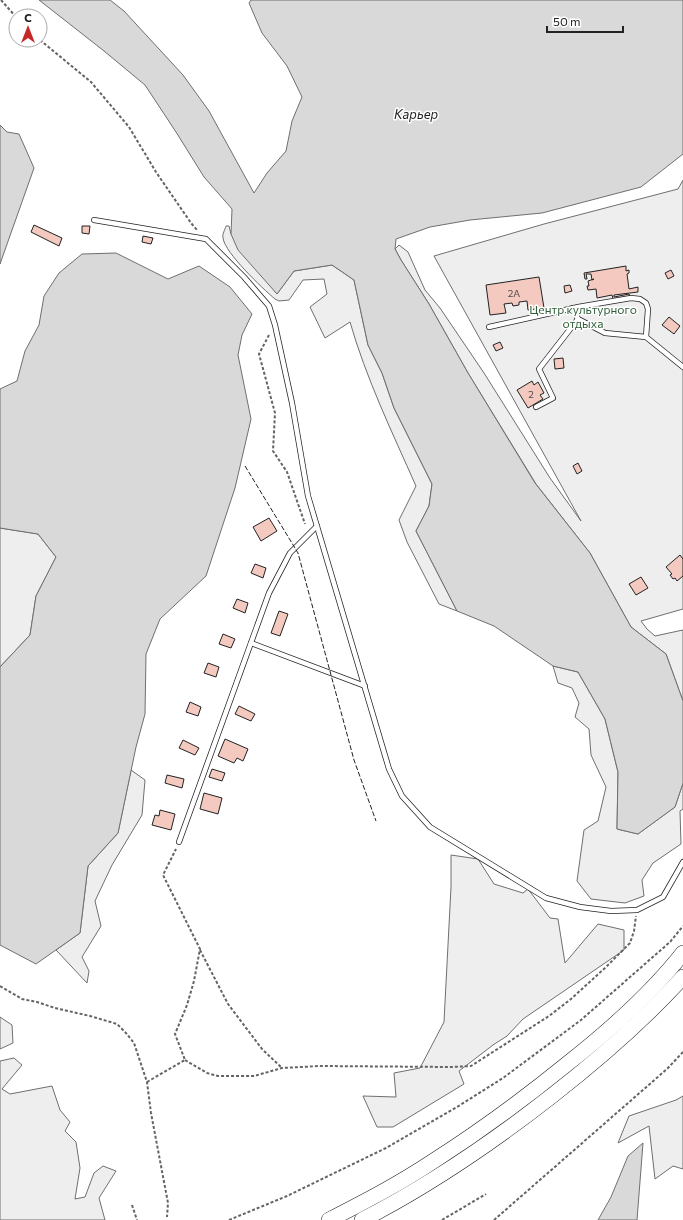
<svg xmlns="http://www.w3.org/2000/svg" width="683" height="1220" font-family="Commissioner,sans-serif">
<rect width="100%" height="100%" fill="#fff"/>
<g fill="#eee" stroke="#6f6f6f">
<polygon points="683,180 683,609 641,621 647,629 655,636 683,630 683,701 666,654 631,627 590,553 536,484 468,373 429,304 401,260 395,249 399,245 408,252 425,290 440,308 484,373 550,478 581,521 434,256 544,224 678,189"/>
<path d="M226,226H229L231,234L277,294L294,271L332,265L354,280L368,345L382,373L394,408L432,484L429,506L416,531L457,611L439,604L407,542L399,520L416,486C392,432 366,378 350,322L325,338L310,307L327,294L324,279L303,280L289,300L279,301L275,299C262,288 225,253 223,238C222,234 225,230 226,226Z"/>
<polygon points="0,528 38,534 56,557 36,596 30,635 0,667"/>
<polygon points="553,666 578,672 605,719 618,772 617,829 638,834 675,807 683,783 683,809 680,811 681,844 653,863 642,880 644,896 625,903 591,899 577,881 584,830 598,821 606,787 591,755 589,729 575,717 579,703 572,688 558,683"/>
<polygon points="131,770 145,780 142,815 112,865 95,901 101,926 82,957 89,971 87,983 56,950 80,933 88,866 118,833"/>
<polygon points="451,855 478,859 494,884 523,893 528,889 550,918 558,919 565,963 598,924 624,930 624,950 523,1019 507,1036 493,1045 459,1071 464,1084 393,1127 377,1127 363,1096 396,1097 394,1073 420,1068 444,1022 451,887"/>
<polygon points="0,1017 12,1025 13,1043 0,1049"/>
<polygon points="14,1058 22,1065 2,1089 10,1094 52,1086 60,1110 70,1122 65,1131 76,1142 80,1168 75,1199 85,1197 94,1173 103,1166 116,1171 99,1198 105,1220 0,1220 0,1061"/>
<polygon points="683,1096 683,1169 673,1166 655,1179 649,1126 618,1143 629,1116 676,1100"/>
</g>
<g fill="#d9d9d9" stroke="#6f6f6f">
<polygon points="39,0 110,0 124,11 183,75 209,111 254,193 267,173 286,151 292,121 302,97 287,66 262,33 249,3 251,0 683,0 683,154 641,187 542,213 470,220 430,227 396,239 395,249 401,260 429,304 468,373 535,483 590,553 631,627 666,654 683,701 683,783 675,807 638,834 617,829 618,772 605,719 578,672 553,666 494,626 457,611 416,531 429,506 432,484 394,408 382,373 368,345 354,280 332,265 294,271 277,294 238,250 231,234 232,209 204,177 176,132 145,85 104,51"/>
<polygon points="0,125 7,132 19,134 34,168 0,264"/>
<polygon points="116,253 168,279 199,266 230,287 252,314 242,335 238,355 251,419 235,488 206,576 160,619 146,654 145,714 136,747 118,833 88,866 80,933 36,964 0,945 0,667 30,635 36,596 56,557 38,534 0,528 0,389 17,381 25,351 39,325 44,296 59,273 82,254"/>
<polygon points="643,1143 637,1220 598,1220 611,1197 628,1156"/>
</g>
<g fill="#f3c9c0" stroke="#222">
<polygon points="34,225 62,238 59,246 31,232"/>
<polygon points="82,226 90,226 89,234 82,233"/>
<polygon points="143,236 153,238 151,244 142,242"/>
<polygon points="626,266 626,271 629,270 629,273 627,274 629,289 638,287 638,292 614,295 614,297 629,294 630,296 613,299 612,295 597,298 596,289 588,290 587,286 589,286 588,281 594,279 592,280 591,274 586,274 587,279 585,279 584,273"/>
<polygon points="671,270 674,276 668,279 665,273"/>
<polygon points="539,277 544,308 528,310 527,301 519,302 519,305 513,306 512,303 504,304 506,313 490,315 486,285"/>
<polygon points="570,285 572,291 565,293 564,286"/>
<polygon points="669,317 680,326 674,334 662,325"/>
<polygon points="500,342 503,348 496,351 493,345"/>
<polygon points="563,358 564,368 555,369 554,359"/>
<polygon points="532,381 534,385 538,382 544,393 540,395 543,399 528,408 517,390"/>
<polygon points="578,463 582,471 577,474 573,466"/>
<polygon points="269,518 277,531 261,541 253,527"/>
<polygon points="680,555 683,559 683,576 677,581 675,578 673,579 670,575 672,574 666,567"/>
<polygon points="255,564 266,568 263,578 251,573"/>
<polygon points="641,577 648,588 636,595 629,584"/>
<polygon points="237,599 248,603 245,613 233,608"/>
<polygon points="279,611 288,614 280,636 271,633"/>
<polygon points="223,634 235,639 231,648 219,644"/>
<polygon points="208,663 219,667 216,677 204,673"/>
<polygon points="190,702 201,707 198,716 186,712"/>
<polygon points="239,706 255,714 251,721 235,714"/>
<polygon points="225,739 248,749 243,761 237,758 234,763 218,756"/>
<polygon points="183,740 199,748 195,755 179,748"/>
<polygon points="212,769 225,773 222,781 209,777"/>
<polygon points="167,775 184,779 182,788 165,783"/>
<polygon points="204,793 222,798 218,814 200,809"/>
<polygon points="160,810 175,814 171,830 152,825 155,815 159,816"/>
</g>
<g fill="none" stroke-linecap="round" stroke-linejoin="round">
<g stroke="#222" stroke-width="6">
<g id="service">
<polyline points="94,220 206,239 244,277 269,306 275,325 292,403 308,496 389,769 402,796 430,827 546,898 580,907 611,911 637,910 663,897 683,862"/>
<polyline points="573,308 578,319 605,333 646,337"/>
<polyline points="489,327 578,307 631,298 640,299 646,303 648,309 646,337 683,367"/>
<polyline points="536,407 553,398 539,369 578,319"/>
<polyline points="251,643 365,686"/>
<polyline points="179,842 269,593 290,553 317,526"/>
</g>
</g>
<g stroke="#222" stroke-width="16">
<g id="trunk">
<path d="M329,1220C364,1202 399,1184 432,1162C479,1132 524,1099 567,1064C609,1031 650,995 683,953"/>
<path d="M362,1220C430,1185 493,1142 553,1095C599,1059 643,1021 683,977"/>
</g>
</g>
<g stroke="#646464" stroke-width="2" stroke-dasharray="3 2" stroke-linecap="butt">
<polyline points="1,0 16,17"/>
<polyline points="40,40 91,82 129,127 156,172 191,223 198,231"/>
<polyline points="269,335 259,354 275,413 273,451 287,472 305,524"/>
<polyline points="200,950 228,1004 262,1049 282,1068"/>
<polyline points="0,986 22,999 37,1002 55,1008 90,1016 117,1024 126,1033 134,1043 147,1082 151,1113 168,1203 167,1217"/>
<polyline points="185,1060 207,1073 218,1076 254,1076 282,1068 320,1066 451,1067 471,1066 549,1016 571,999 605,968 630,943 634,931 636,916"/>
<polyline points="147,1082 185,1060 175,1034 187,1005 194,981 200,949 163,875 176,849"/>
<polyline points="132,1205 137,1220"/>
<polyline points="229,1220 287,1196 386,1148 457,1107 503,1078 581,1020 670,942 683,926"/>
<polyline points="442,1220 486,1194"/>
<polyline points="494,1220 667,1069 683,1052"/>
</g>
<use href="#service" stroke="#fff" stroke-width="4.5"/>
<use href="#trunk" stroke="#fff" stroke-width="15"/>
<polyline stroke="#222" stroke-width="1" stroke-dasharray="5 2" stroke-linecap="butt" points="245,466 298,553 354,760 376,821"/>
</g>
<g text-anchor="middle" stroke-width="3" stroke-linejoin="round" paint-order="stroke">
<g font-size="10" fill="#564c4a">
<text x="514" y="297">2А</text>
<text x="531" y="398">2</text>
</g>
<g font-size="12" fill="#2f5e38" stroke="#fff">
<text x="583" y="314">Центр культурного<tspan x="583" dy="14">отдыха</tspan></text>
</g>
<g font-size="13" font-style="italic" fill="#222" stroke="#fff">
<text x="416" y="119">Карьер</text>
</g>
</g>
<g transform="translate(28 28)"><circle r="19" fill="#ffffff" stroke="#a7a7a7"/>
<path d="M0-3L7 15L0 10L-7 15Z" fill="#c62828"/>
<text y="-6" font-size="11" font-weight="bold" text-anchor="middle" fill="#222222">С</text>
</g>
<path d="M547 26v6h76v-6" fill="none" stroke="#222222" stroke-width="2"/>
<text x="553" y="26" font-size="12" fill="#222222" stroke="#ffffff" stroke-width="3" paint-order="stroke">50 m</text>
</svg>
